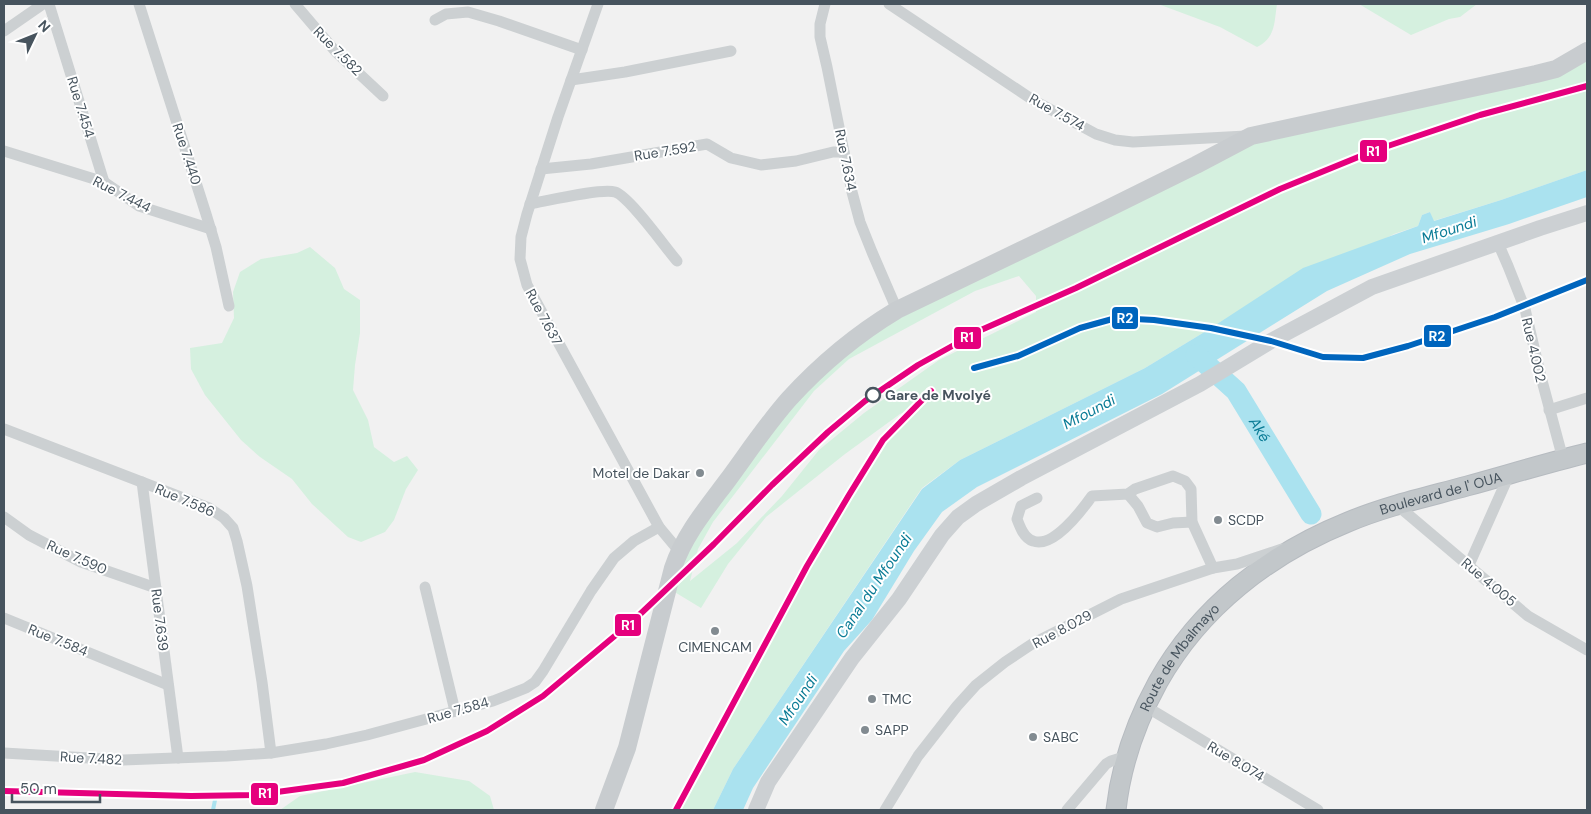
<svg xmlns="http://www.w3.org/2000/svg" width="1591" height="814" font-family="'DM Sans',sans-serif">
<rect width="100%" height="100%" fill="#f1f1f1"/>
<g fill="#d5f0df" fill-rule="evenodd">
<path d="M1150,4H1277C1274,23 1276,37 1257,47L1220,27L1158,4Z"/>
<polygon points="1359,4 1477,4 1460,17 1449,19 1411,35"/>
<path d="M1587,51V170L1501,200L1433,221L1430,212L1422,215L1418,226L1394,234L1211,328L1145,368L960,460L922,488L733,769L713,810H676L807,566L883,440L913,409L900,414L845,454L766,517L728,564L701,608L668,588L673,568L748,452L846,346L1251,136L1536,74ZM1019,276L1036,296V312L939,360L864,413L819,450L782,496L737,543L690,581L698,549L713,522L814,391L849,359L975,291Z"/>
<polygon points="310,247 335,268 344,289 360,300 360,333 355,365 353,390 368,420 374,447 394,462 407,456 418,470 406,489 394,520 385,532 361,542 348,537 312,504 292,479 260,457 241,440 205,395 191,369 190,348 222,343 234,318 233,292 240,272 261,259 297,253"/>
<polygon points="415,772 469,781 490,796 494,810 280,810 300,796"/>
</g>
<polygon fill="#aae2ef" points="1587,170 1587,197 1509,224 1410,254 1327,291 1162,394 977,487 942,512 914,551 872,620 844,651 753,788 743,810 713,810 733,769 922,489 960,460 1145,368 1211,328 1303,268 1418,226 1422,215 1430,212 1434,221 1501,200"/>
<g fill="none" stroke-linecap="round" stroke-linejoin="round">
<polyline stroke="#aae2ef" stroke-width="4" points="213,810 215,800"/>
<path stroke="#aae2ef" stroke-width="21" id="s1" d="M1196,355L1236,391L1311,514"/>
<g stroke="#b6bbc0" stroke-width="21">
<g id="trunk">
<path id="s2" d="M1116,810C1121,765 1136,722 1158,682C1200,607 1269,554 1348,522C1386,506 1427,497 1467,486C1507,475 1547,463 1587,453"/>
</g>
</g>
<g stroke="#ccd0d2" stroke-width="11">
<polyline points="49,4 104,182"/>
<polyline points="139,4 206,214 216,247 229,306"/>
<polyline points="295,4 336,52 383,96"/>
<polyline points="598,4 558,117 527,214 521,237 520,259 527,285 659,527 679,551"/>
<polyline points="825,4 820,24 820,37 827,67 852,192 860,222 872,252 897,310"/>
<polyline points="889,4 1033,100 1096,134 1115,140 1133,142 1246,136"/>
<polyline points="435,20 446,14 468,12 499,21 582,50"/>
<polyline points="4,31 43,4"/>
<polyline points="571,80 625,72 731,51"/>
<polyline points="4,151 104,182 139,206 211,229"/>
<polyline points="541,169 591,164 707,144 731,158 761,165 796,161 833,152 844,152"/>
<path d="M530,204C547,201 601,188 615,192C629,196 665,247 677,261"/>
<polyline points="1498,243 1508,266 1525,309 1541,377 1563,459"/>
<polyline points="1549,410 1587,398"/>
<polyline points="4,429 209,508 224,518 233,528 237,541 247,586 262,682 271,753"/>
<polyline points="142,482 178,758"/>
<polyline points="1128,494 1138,506 1147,523 1157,527 1173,523 1192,522"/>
<path d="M1037,498L1021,506L1017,519C1020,527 1024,538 1033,541C1053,549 1082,510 1092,496L1128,494L1135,489L1173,476L1185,481L1191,489L1192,522L1213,568"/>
<polyline points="1397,505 1528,616 1587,650"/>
<polyline points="4,517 29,535 81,562 156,588"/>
<polyline points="1469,565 1509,475"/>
<polyline points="425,587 455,711"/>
<polyline points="4,618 168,685"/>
<polyline points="1155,712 1318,810"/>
<polyline points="4,753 123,760 227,756 271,753 326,744 367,735 493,701 526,688 535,682 543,671 591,591 614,558 634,541 659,527"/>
<polyline points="885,810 918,756 957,706 976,685 1005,662 1032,644 1121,599 1213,568 1237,564 1282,549"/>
<polyline points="1067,810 1106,764 1111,761 1127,756"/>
</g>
<polyline stroke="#ccd0d3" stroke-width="16" points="756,810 768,782 852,658 899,599 942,535 958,517 976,504 1021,478 1200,384 1271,341 1372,287 1540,228 1587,213"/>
<path stroke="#c8cccf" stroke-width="18" d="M604,810L627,748L673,568C684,535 706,509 727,481C747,454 766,425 789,399C820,365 857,334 897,310L1105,210L1196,165L1251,136L1536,74L1556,69L1587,51"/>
<use href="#trunk" stroke="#c2c7ca" stroke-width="19"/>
<g stroke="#c6c8ca" stroke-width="4">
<polyline points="974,368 1018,356 1080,328 1116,318 1154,320 1211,328 1271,341 1323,357 1363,358 1408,346 1495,317 1587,280"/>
<polyline points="676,810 807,566 849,495 883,440 931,391"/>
</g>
<g stroke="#fff" stroke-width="10">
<g id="rail-1">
<polyline points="4,791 191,796 255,795 343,783 424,760 487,731 543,696 635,619 714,544 772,485 828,432 865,401 918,365 981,330 1076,288 1280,189 1373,151 1480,115 1587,86"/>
<polyline points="676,810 807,566 849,495 883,440 931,391"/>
</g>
</g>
<g stroke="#fff" stroke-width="10">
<polyline id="rail-2" points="974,368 1018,356 1080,328 1116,318 1154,320 1211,328 1271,341 1323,357 1363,358 1408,346 1495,317 1587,280"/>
</g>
<use href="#rail-1" stroke="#e5007d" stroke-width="6"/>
<use href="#rail-2" stroke="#0065bd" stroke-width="6"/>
</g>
<circle fill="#fff" stroke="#47545e" stroke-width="2.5" cx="873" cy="395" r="7"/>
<g fill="#828b91" stroke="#fff" stroke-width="2">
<circle cx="700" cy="473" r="5"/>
<circle cx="1218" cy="520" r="5"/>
<circle cx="715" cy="631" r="5"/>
<circle cx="872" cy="699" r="5"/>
<circle cx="865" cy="730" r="5"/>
<circle cx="1033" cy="737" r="5"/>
</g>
<g text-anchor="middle" stroke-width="4" stroke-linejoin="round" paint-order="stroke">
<g font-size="14" fill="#47545e" stroke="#fff">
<text transform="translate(338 51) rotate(45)" y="5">Rue 7.582</text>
<text transform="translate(81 107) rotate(73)" y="5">Rue 7.454</text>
<text transform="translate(1057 112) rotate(29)" y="5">Rue 7.574</text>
<text transform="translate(665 151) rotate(-9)" y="5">Rue 7.592</text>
<text transform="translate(187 154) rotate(72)" y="5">Rue 7.440</text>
<text transform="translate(846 160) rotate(79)" y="5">Rue 7.634</text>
<text transform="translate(122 194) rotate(27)" y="5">Rue 7.444</text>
<text transform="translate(544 317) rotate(62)" y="5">Rue 7.637</text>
<text transform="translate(1534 350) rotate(77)" y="5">Rue 4.002</text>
<text dy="5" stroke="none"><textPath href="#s2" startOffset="486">Boulevard de l' OUA</textPath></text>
<text transform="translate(185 500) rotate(23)" y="5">Rue 7.586</text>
<text transform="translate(77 557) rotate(24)" y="5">Rue 7.590</text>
<text transform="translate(1489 582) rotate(40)" y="5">Rue 4.005</text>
<text transform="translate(160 620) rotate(83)" y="5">Rue 7.639</text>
<text transform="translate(1062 629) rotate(-28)" y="5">Rue 8.029</text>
<text transform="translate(58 640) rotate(22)" y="5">Rue 7.584</text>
<text dy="5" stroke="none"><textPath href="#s2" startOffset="168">Route de Mbalmayo</textPath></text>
<text transform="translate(458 710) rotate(-16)" y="5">Rue 7.584</text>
<text transform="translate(91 758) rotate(3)" y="5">Rue 7.482</text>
<text transform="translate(1236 761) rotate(31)" y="5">Rue 8.074</text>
</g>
<g font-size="14" font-weight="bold" fill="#47545e" stroke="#fff" text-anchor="start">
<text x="885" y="400">Gare de Mvolyé</text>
</g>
<g font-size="14" fill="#47545e" stroke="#fff" text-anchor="start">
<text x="690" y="478" text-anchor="end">Motel de Dakar</text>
<text x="1228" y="525">SCDP</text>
<text x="715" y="652" text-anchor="middle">CIMENCAM</text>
<text x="882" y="704">TMC</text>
<text x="875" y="735">SAPP</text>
<text x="1043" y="742">SABC</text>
</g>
<g font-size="15" font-style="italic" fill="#0b7c96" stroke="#fff">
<text transform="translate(1449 230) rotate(-18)" y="5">Mfoundi</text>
<text transform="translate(1089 412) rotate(-28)" y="5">Mfoundi</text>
<text dy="5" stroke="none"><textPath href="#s1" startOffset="99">Aké</textPath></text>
<text transform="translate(874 586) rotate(-56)" y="5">Canal du Mfoundi</text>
<text transform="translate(798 700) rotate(-56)" y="5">Mfoundi</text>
</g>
</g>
<g stroke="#fff" stroke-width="2">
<rect x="1359" y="139" width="29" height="24" rx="5" fill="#e5007d"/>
<rect x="1111" y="306" width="28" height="24" rx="5" fill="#0065bd"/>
<rect x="1423" y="324" width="29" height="24" rx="5" fill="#0065bd"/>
<rect x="953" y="326" width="29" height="24" rx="5" fill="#e5007d"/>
<rect x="614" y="613" width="28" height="24" rx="5" fill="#e5007d"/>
<rect x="250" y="782" width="29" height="24" rx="5" fill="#e5007d"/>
</g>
<g font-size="14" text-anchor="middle" font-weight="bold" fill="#fff">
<text x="1373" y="156">R1</text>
<text x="1125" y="323">R2</text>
<text x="1437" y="341">R2</text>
<text x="967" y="342">R1</text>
<text x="628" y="630">R1</text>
<text x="265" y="798">R1</text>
</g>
<rect width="1591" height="814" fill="none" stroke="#47545e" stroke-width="10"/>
<g transform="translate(35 35) rotate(47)" stroke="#ffffff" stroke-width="4" paint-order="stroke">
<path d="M0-4L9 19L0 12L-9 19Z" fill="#47545e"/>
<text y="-8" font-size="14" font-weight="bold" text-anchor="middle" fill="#47545e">N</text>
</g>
<path d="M12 794v8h88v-8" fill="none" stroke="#47545e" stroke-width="2.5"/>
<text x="20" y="794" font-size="15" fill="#47545e" stroke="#ffffff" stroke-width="4" paint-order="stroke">50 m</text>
</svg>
